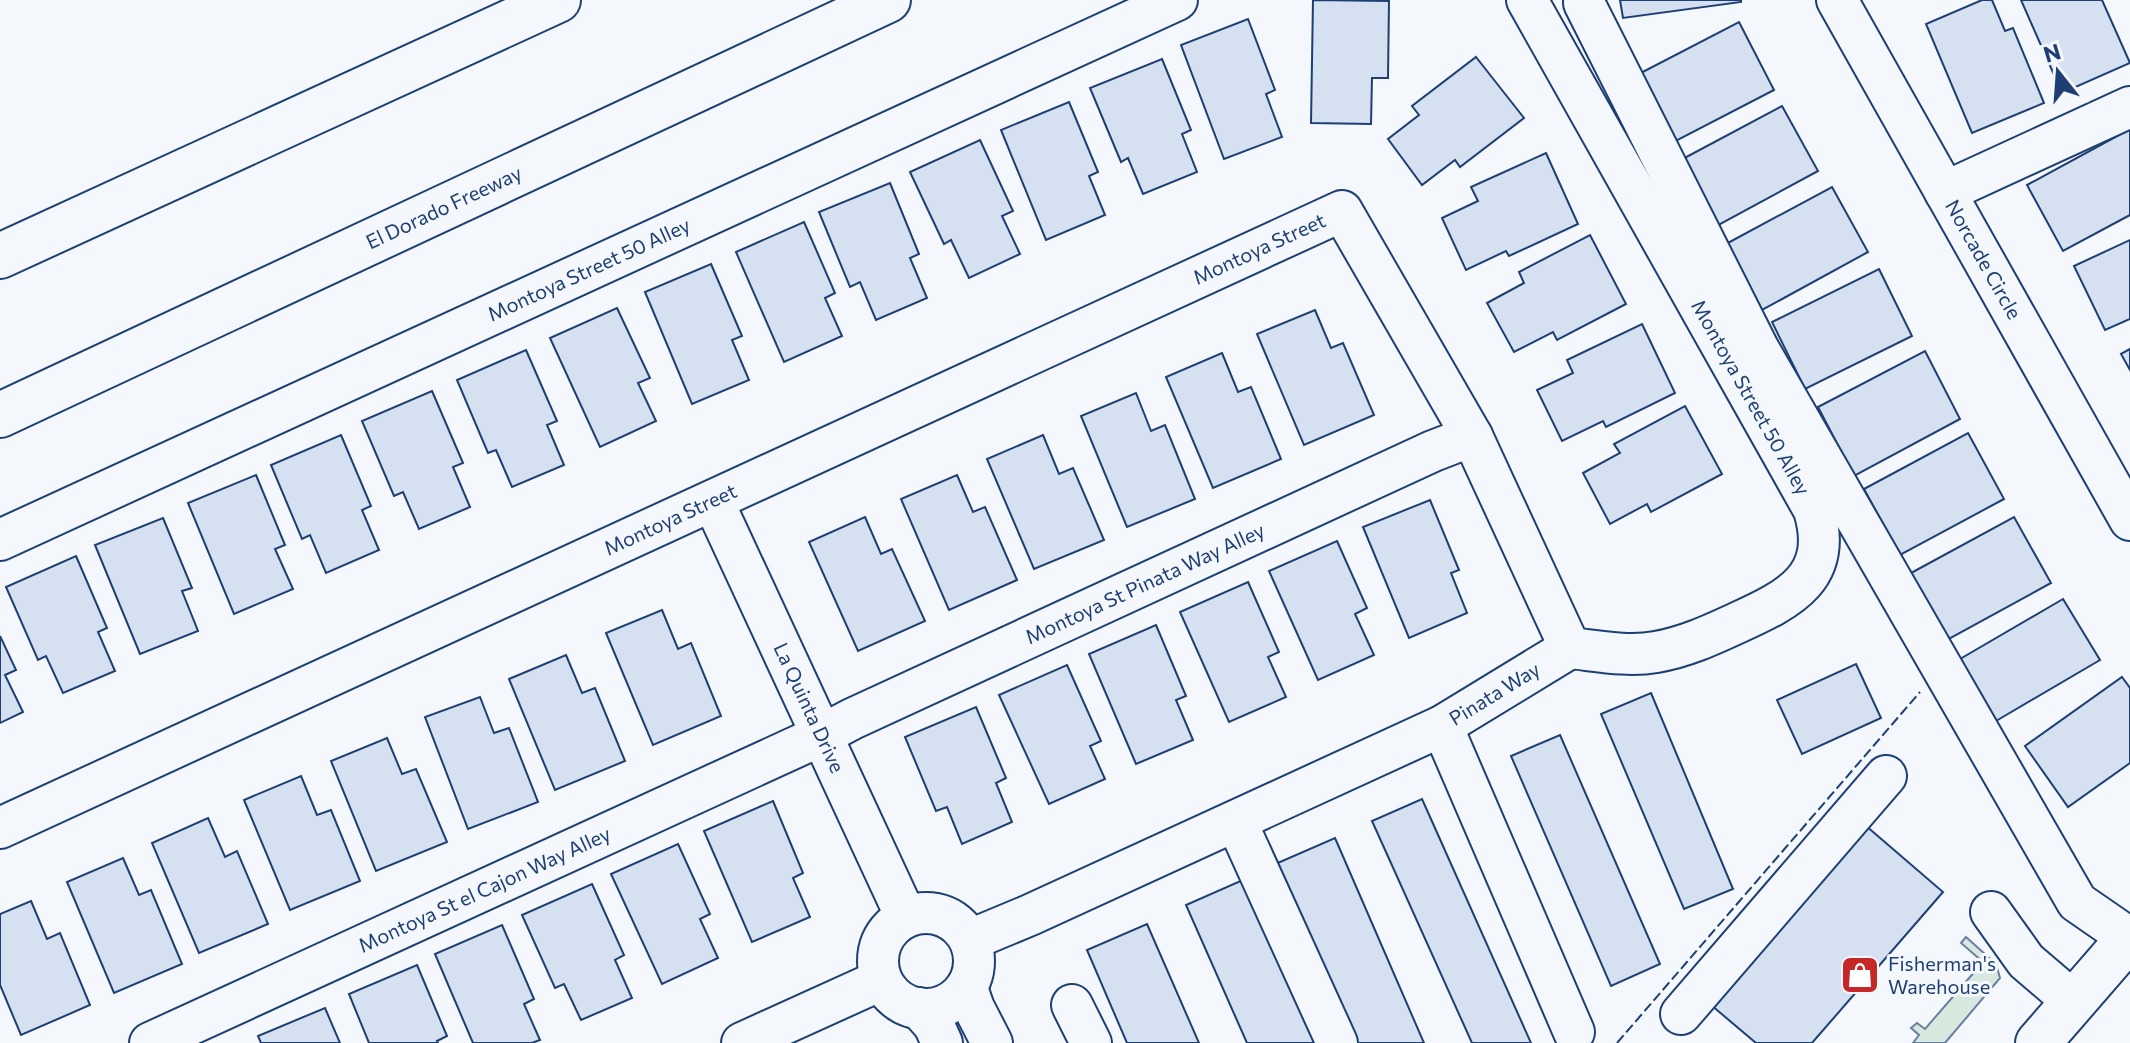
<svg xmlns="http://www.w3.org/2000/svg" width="2130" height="1043" font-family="Commissioner,sans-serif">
<rect width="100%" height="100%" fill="#f4f7fb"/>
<polygon fill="#d7e8df" stroke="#687fa3" stroke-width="2" points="1966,937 1996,964 2000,978 1945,1043 1913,1043 1919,1035 1911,1028 1917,1023 1925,1029 1983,962 1961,943"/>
<g fill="#d5e0f0" stroke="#1d3f73" stroke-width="2">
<polygon points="1313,0 1389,1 1388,78 1372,78 1371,124 1311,123"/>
<polygon points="1620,0 1741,0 1741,2 1623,18"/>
<polygon points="1982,0 1992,0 2005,31 2013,28 2044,103 1972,133 1926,24"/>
<polygon points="2021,0 2102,0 2130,63 2062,93"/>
<polygon points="1248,19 1275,90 1266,94 1282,137 1224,159 1181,45"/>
<polygon points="1739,22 1774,90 1668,145 1633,77"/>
<polygon points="1476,57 1524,118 1460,167 1455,160 1422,185 1388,139 1419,115 1412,106"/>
<polygon points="1162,59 1191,130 1182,134 1197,172 1143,194 1128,158 1121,162 1090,88"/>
<polygon points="1069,102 1098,172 1089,176 1105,215 1046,240 1001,130"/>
<polygon points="1782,106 1818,171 1713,228 1677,162"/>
<polygon points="2130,129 2130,215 2063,251 2027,185"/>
<polygon points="980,140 1013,211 1002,216 1020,254 969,278 951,240 944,244 910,172"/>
<polygon points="1546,153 1578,224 1509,256 1506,251 1466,270 1442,218 1478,201 1471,187"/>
<polygon points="890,183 919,254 910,258 927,298 876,320 860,282 850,287 819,212"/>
<polygon points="1832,187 1868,252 1762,310 1726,244"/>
<polygon points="804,222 835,293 825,298 842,336 784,362 736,252"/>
<polygon points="1590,235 1626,304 1557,340 1553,332 1514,352 1487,303 1524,283 1519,272"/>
<polygon points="2130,240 2130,319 2105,330 2074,266"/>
<polygon points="711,264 742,336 732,340 749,380 692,404 645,292"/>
<polygon points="1879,269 1912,336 1805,389 1772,322"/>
<polygon points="617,308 650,378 638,383 656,421 600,447 550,338"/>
<polygon points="1315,310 1331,348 1343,343 1374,415 1304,445 1257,334"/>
<polygon points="1642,324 1675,393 1606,427 1603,421 1562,441 1537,390 1573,373 1567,360"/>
<polygon points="2130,349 2130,370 2121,354"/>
<polygon points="526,350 557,421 547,425 564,465 512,487 496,450 488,453 457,380"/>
<polygon points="1925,351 1960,419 1854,476 1818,407"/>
<polygon points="1222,353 1238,392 1251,387 1281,459 1213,488 1166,377"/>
<polygon points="432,391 463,463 453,467 470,507 419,529 403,492 394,496 362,421"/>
<polygon points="1136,393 1151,431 1165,425 1195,499 1127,527 1081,416"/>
<polygon points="1685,406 1722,474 1651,512 1647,504 1610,524 1583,473 1620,453 1614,444"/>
<polygon points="1968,433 2004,499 1900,555 1864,489"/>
<polygon points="341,435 371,506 362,510 379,550 326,573 310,535 302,539 271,465"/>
<polygon points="1043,435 1059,474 1073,468 1104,540 1034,569 987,459"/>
<polygon points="256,475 285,545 275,549 293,589 234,614 188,503"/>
<polygon points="957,475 973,512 985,507 1017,580 949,610 901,499"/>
<polygon points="1430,500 1459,570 1451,573 1467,613 1409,638 1363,527"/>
<polygon points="865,517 881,554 892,549 925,621 858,651 809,542"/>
<polygon points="2014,517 2051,583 1947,640 1911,573"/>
<polygon points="163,518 192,588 182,591 198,631 140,654 95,545"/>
<polygon points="1337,541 1367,608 1355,614 1374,655 1318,680 1269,571"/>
<polygon points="76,556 107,628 98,632 115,671 63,693 46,656 38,660 6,587"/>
<polygon points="1248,582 1279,652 1268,657 1286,697 1229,722 1180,612"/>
<polygon points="2063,599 2100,660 1996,721 1960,659"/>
<polygon points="662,610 678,649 691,643 721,716 653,745 606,633"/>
<polygon points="1156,625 1186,696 1176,700 1193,740 1136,764 1089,654"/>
<polygon points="0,636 16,670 5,675 23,712 0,723"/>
<polygon points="566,655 582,693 595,688 625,761 555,790 509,679"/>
<polygon points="1856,664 1881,718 1802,754 1777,700"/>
<polygon points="1067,665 1101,741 1090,746 1105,779 1049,804 999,695"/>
<polygon points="2122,677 2130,688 2130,763 2068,807 2025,746"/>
<polygon points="1651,693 1733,889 1684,909 1601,714"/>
<polygon points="480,697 494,733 509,728 538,802 468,829 425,717"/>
<polygon points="976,707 1006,778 996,783 1012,822 962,844 947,807 936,811 905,737"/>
<polygon points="1560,735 1660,964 1611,986 1511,756"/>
<polygon points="387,738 402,774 416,769 447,842 376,871 331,761"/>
<polygon points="301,776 317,815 331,810 360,881 290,910 244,800"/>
<polygon points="1422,799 1531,1043 1472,1043 1372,821"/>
<polygon points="773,801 803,873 793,878 810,917 752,942 704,831"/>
<polygon points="208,818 225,857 237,851 268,924 199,953 152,843"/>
<polygon points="1865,825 1943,892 1812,1043 1756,1043 1711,1005"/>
<polygon points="1335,838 1424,1043 1351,1043 1273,865"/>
<polygon points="678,844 710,914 700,919 718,958 662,984 611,874"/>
<polygon points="123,858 139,895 151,890 182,964 114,993 67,882"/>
<polygon points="1245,879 1318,1043 1247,1043 1186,905"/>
<polygon points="592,884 624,955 615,960 632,998 581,1020 564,984 555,988 522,915"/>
<polygon points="31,901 47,939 60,933 90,1005 21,1035 0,985 0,914"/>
<polygon points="1147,924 1199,1043 1127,1043 1087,950"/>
<polygon points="502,925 534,999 524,1004 540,1040 532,1043 473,1043 435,954"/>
<polygon points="417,965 447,1036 437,1041 438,1043 369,1043 349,994"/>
<polygon points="325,1008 340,1043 261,1043 258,1036"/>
</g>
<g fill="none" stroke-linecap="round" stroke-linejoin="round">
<g stroke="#1d3f73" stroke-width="44">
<g id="minor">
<path id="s1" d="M1527,0L1814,510C1834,577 1790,599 1737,623C1711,635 1685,647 1656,652C1628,657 1598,651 1570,648"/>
<polyline points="1585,0 1584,3 1758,348 2077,902 2129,938"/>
<path id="s2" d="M1837,0L2130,520"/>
<polyline points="1945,192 2130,107"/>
<path id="s3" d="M713,501L906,917"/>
<path id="s4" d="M0,540L1177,0"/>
<polyline points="1442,726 1574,1032"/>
<polyline points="1236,821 1337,1043"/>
<path id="s5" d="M0,828L1342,211L1472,436L1570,648"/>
<polyline points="1991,912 2026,961 2074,1002"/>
<circle cx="926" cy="961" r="48"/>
<path id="s6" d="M970,940L1030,915L1442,726L1570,648"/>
<polyline points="967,988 974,1008 992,1043"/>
<polyline points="1072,1005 1091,1043"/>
<polyline points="919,1008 934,1025 942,1043"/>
<polyline points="1681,1014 1886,776"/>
<path id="s7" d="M150,1043L820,736L852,719L1433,451L1472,436"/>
<polyline points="742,1043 881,980"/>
</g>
</g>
<g stroke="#1d3f73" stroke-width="48">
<polyline id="major" points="2038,1043 2130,937"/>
</g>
<g stroke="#1d3f73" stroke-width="48">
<g id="highway">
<polyline points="0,256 558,0"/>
<path id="s8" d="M0,415L888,0"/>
</g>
</g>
<use href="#minor" stroke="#f4f7fb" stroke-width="40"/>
<use href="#major" stroke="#f4f7fb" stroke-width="44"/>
<use href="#highway" stroke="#f4f7fb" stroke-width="44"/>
<polyline stroke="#1d3f73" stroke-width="2" stroke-dasharray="10 4" stroke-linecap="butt" points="1617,1043 1920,692"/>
</g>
<defs>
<g id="shop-square" transform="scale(2)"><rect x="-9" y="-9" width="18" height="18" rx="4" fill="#c62828" stroke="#f4f7fb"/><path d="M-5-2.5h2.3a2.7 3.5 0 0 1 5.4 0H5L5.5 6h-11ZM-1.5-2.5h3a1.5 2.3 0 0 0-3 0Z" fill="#fff"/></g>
</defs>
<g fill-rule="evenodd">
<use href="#shop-square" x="1860" y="975"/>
</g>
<g text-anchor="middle" stroke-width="6" stroke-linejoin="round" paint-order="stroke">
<g font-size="20" fill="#1d3f73" stroke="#f4f7fb">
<text dy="7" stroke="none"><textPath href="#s8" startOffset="490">El Dorado Freeway</textPath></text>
<text dy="7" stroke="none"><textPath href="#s5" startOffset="1386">Montoya Street</textPath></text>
<text dy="7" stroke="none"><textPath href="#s2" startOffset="298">Norcade Circle</textPath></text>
<text dy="7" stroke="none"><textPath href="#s4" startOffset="648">Montoya Street 50 Alley</textPath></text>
<text dy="7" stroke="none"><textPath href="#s1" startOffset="456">Montoya Street 50 Alley</textPath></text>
<text dy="7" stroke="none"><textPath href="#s5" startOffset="738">Montoya Street</textPath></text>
<text dy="7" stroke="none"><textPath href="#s7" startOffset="1096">Montoya St Pinata Way Alley</textPath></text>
<text dy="7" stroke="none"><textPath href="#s6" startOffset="580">Pinata Way</textPath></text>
<text dy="7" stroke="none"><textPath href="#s3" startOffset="228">La Quinta Drive</textPath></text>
<text dy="7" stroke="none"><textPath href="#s7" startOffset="368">Montoya St el Cajon Way Alley</textPath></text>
</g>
<g font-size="20" fill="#1d3f73" stroke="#f4f7fb" text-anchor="start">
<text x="1888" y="971">Fisherman's<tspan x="1888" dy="23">Warehouse</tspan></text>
</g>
</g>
<g transform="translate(2058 72) rotate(343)" stroke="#f4f7fb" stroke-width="6" paint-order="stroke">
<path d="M0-6L14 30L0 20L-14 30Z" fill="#1d3f73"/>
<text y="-12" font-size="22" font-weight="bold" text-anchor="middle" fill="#1d3f73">N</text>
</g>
</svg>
